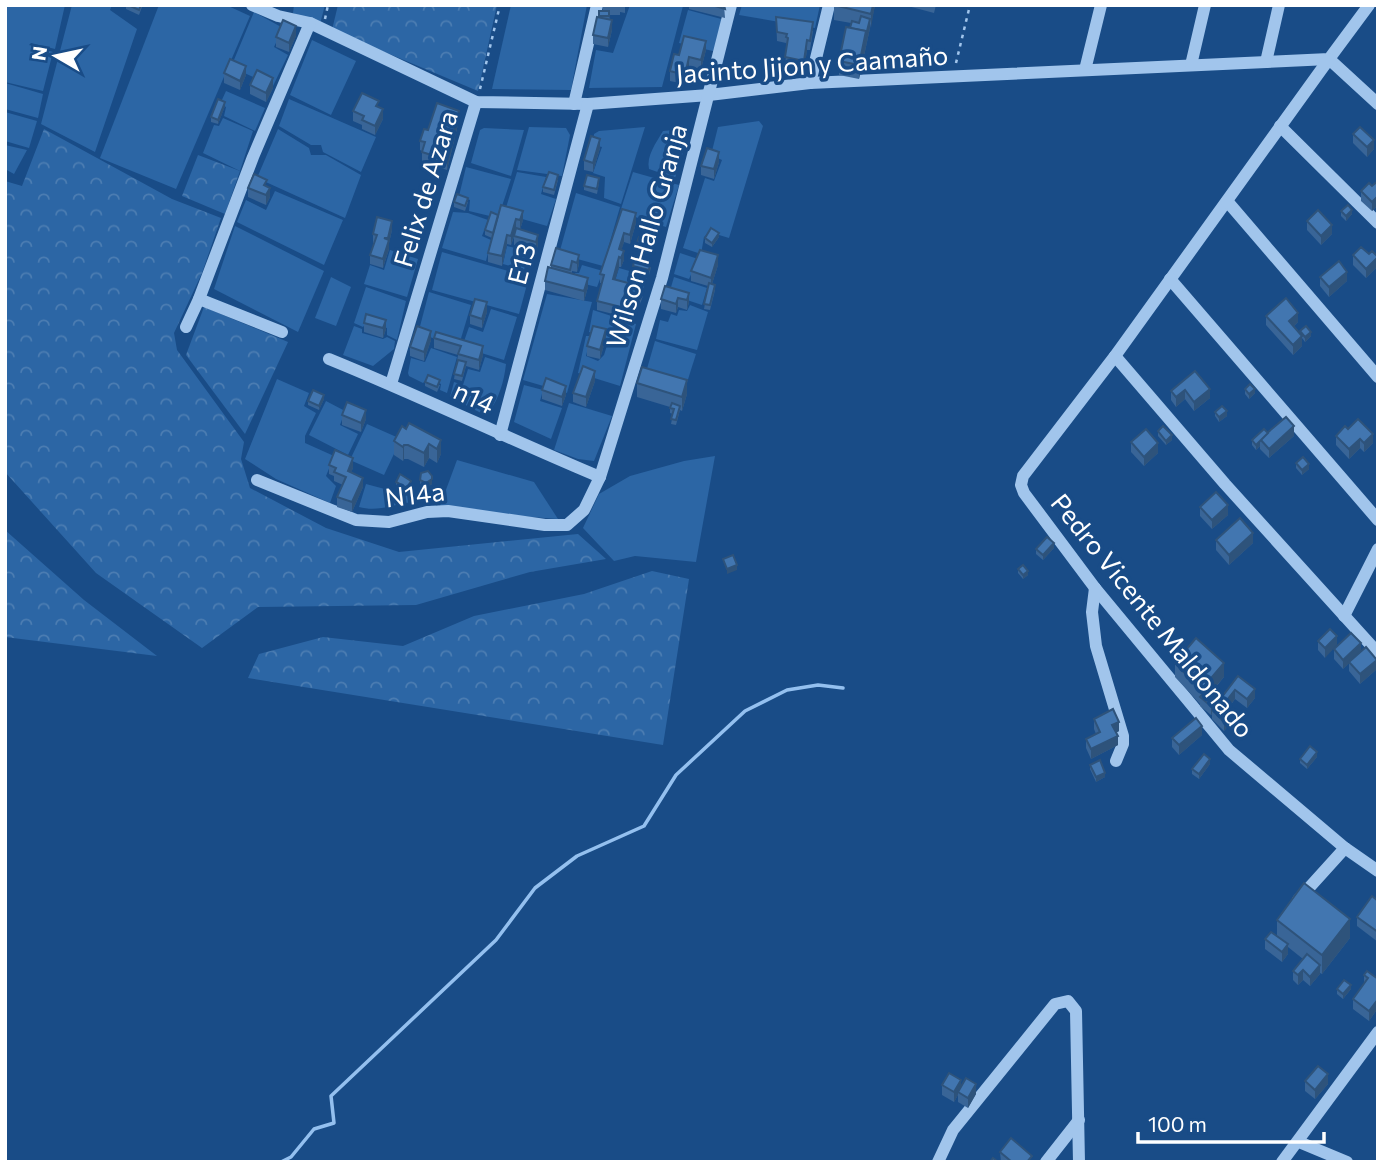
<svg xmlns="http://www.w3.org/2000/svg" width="1383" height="1167" font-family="Commissioner,sans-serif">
<defs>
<pattern id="forest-crowns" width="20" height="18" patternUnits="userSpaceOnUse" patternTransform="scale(1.75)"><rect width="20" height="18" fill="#2c66a5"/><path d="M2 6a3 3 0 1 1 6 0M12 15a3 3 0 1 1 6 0" fill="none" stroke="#4c7db2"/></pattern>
</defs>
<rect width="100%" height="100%" fill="#194c87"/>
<g fill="#2c66a5">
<polygon points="5,5 65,5 55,49 31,43 29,45 53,52 43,91 5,82"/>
<polygon points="72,5 112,5 110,10 137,29 95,152 41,124"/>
<polygon points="159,5 226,5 250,16 176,189 100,158"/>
<polygon points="294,5 325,5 320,24 293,13"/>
<polygon points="511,5 587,5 571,90 492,89"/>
<polygon points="630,5 683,6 662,87 589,88 596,50 613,53"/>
<polygon points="742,5 820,5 815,28 739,15"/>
<polygon points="688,10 725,20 717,52 679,43"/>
<polygon points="254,12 283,28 274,47 288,55 273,86 231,67"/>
<polygon points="312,40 356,61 331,115 290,95"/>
<polygon points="5,83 43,94 38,118 5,109"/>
<polygon points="226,91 265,108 255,131 224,116 226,107 220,104"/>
<polygon points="289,99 376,137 361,172 323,152 321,145 311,145 279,126"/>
<polygon points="5,112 37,121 29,148 5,141"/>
<polygon points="223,118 253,131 240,171 203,153 214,125 219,126"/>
<polygon points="759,121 763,126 729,238 709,232 704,237 701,254 683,248 705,178 714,181 722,160 711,155 718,127"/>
<polygon points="529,127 566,128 570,135 562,176 517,170"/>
<polygon points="645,127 621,204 604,198 605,177 593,173 602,147 593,145 594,134 599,131"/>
<polygon points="484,128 524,130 511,176 471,163 480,130"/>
<polygon points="278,129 309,148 311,155 326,155 361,175 345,218 257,178"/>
<path d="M685,129L688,136L675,178L649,169C646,156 656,143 663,131Z"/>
<polygon points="5,145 27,150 14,174 5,169"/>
<polygon points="466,167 511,179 498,218 469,211 470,200 459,196"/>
<polygon points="517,172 546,177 541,194 556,199 547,226 504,214"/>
<polygon points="633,172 679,185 666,227 620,212"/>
<polygon points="275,191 343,220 324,265 237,222 246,200 266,210"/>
<polygon points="576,193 620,207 603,266 559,254"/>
<polygon points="453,212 468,213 488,220 482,236 491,240 486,261 442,248"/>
<polygon points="235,226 324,271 298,332 214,289"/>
<polygon points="507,246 519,249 517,253 527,257 524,270 503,264"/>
<polygon points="390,250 418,259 407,297 364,284 370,265 384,270"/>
<polygon points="442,252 529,277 519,314 432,290"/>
<polygon points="680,253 698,259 689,279 674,274"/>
<polygon points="582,265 603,271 597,287 572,281 575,273 579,273"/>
<polygon points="619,268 647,276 642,294 637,294 635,303 638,306 634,320 624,314 630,290 614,284"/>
<polygon points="331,277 351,287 336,326 315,318"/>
<polygon points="674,277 707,288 702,305 669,294"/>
<polygon points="366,287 406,301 397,340 387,335 387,328 366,323 363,327 354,323"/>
<polygon points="429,292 471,305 459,345 418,334"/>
<polygon points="547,294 592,302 567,393 523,380"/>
<polygon points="690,305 708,312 697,350 656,339 660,320 668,322 671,314 677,316 679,310 687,311"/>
<polygon points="491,309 517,317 504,360 462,347 469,327 483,332"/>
<polygon points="593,310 636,324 620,386 578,373 586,336 591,336 586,356 598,361 604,355 609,339 589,332"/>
<polygon points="354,326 362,329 362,333 383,339 387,337 395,341 394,349 373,366 343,355"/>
<polygon points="655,341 696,354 684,392 644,379"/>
<polygon points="431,348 457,357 447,393 440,390 441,384 428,378 423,383 409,376 408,373 411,358 425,362"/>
<path d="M485,357L506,364C504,382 499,398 489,412L481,413L450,397L454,382L463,385L468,369L480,372Z"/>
<polygon points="277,379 309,393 304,406 316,413 305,436 305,443 334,456 326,476 336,486 330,503 276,479 245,459"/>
<polygon points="524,385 543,390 540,401 562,408 551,439 514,422"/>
<polygon points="326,401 345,411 340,425 358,434 348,455 309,435"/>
<polygon points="569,403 612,416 594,461 578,459 554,450"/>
<polygon points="367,424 401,439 384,475 350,460"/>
<polygon points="715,456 696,562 635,556 614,561 583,528 599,494 630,476 684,461"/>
<polygon points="457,460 534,482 558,519 493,514 440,506"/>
<path d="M366,484L411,496V502C393,505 377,512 359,507Z"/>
</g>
<g fill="url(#forest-crowns)">
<polygon points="338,5 497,5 478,91 332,30"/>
<polygon points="44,129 172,199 221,218 202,273 174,333 177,350 244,442 241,459 250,488 326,528 399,552 578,534 606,559 530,572 416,605 258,607 202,648 96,573 5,472 5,181 22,186"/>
<polygon points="198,155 240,171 225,214 182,196"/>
<polygon points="204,307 288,342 245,434 186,355"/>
<polygon points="5,530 84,600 157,656 5,637"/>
<polygon points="652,571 689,579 663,745 248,678 259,654 323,637 403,646 474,616 584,594"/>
</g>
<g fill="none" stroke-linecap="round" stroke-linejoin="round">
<polyline stroke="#94c0ef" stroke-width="3.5" points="281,1162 291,1157 314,1129 334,1123 331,1096 496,940 535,888 577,856 644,826 676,775 745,711 787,690 818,685 843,688"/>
<g stroke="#a1c5ec" stroke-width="2.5" stroke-dasharray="3.5 5" stroke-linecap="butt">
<polyline points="325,19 328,5"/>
<polyline points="956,63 970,5"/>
<polyline points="480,89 500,5"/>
</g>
<g stroke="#a1c5ec" stroke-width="12">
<polyline points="252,5 278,16 310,23 476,102 588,104 709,95 810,83 1329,59 1369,5"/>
<polyline points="1266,62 1279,5"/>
<polyline points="1191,65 1205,5"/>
<polyline points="1085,70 1101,5"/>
<polyline points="810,83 829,5"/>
<polyline points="574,104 597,5"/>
<polyline points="1378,104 1329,59 1115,356 1023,476 1021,485 1024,493 1095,588 1229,750 1345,848 1378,871"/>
<polyline points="1280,126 1378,223"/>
<polyline points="1227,201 1378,377"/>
<polyline points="1170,279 1378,520"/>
<polyline points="199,299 282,332"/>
<polyline points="186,327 199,299 253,157 310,23"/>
<polyline points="1115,356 1225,484 1378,653"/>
<path d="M329,359C420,396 509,439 600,477"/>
<polyline points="391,384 476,102"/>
<polyline points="500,435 588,104"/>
<polyline points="257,480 356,520 389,522 427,512 448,511 545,525 567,525 584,510 600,477 662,278 731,5"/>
<polyline points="1095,588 1092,612 1096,646 1123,736 1123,744 1116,761"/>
<polyline points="1344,616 1378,549"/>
<polyline points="1298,900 1345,848"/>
<polyline points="1299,1142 1347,1162"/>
<polyline points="938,1162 953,1130 1055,1004 1068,1001 1076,1011 1079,1162"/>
<polyline points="1046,1162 1079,1120"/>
<polyline points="1282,1162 1378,1032"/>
</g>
</g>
<g fill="#396597">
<polygon points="126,5 142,5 142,7 139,15 126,9"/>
<polygon points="603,5 625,5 625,13 620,12 620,15 609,15 612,30 608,47 593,44 593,35 599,18 599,11 603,11"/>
<polygon points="689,5 724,5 725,18 689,9"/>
<polygon points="834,5 875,5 859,79 839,75 839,61 851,23 834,20"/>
<polygon points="904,5 936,5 934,13"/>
<polygon points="776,17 813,31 810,50 807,50 804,70 785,66 787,47 786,43 777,41"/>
<polygon points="296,36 289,52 276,47 276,37"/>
<polygon points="706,50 701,69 689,66 685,84 670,81 670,71 679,55"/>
<polygon points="224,73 246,75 240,90 224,83"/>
<polygon points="250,85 273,88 266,102 250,94"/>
<polygon points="225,106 218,124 211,122 211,117"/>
<polygon points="379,107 383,119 375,135 362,129 362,125 353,121 353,111"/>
<polygon points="459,120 447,170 422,162 422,151 420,150 420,141 428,130"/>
<polygon points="1353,134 1374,149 1367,157 1353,143"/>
<polygon points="600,148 593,172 584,170 584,160"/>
<polygon points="719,162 714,179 701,175 701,166"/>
<polygon points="558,180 554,195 543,192 543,187"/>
<polygon points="1378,181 1378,205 1372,211 1361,201 1361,191 1372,186"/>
<polygon points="599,183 597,194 584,190 584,186"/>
<polygon points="267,187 270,197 266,205 248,197 248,188"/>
<polygon points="454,202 468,202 465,211 454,207"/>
<polygon points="622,209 636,223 630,244 624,242 621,250 624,260 621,267 619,267 615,279 628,292 621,316 597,310 597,301 602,283 600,283 600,274"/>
<polygon points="1341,211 1352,214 1346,221 1341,216"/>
<polygon points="498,215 523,220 520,230 538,235 538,244 535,259 518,252 519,246 514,245 514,237 511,245 507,244 502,266 488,262 488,253 492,238 485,235 485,230"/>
<polygon points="1307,221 1332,234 1321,245 1307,230"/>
<polygon points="392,230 389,243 389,249 383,268 370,264 370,255 374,243 373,243 373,234"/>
<polygon points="719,237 712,247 705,243 705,238"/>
<polygon points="636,245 655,247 652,255 636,250"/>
<polygon points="556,248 579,264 577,272 572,271 572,273 588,287 584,301 545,290 545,281 551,268"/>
<polygon points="1353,255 1378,257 1378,266 1366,278 1353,265"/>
<polygon points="718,265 712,284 715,290 710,310 704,309 708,286 691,281 691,271"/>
<polygon points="633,266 651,267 649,275 633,271"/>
<polygon points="1320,277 1347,281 1329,297 1320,286"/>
<polygon points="689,293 689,302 687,310 678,307 676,313 661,309 661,299"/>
<polygon points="643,296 640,304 636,303 636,298"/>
<polygon points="487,312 482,328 470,324 470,315"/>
<polygon points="1266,316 1298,322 1293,327 1300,334 1300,331 1311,336 1305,342 1302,338 1302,346 1293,355 1266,325"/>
<polygon points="364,323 386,329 383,338 364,332"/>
<polygon points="436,332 483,355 479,370 466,366 462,381 454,379 458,355 434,348 434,338"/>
<polygon points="606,338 600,359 587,356 587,346"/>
<polygon points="431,340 424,361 410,356 410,347"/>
<polygon points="1195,371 1210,398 1194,411 1185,399 1176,407 1171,400 1171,391"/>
<polygon points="595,381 586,407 573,402 573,393"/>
<polygon points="425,382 440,385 437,392 425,386"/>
<polygon points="637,383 687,394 682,411 680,410 676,425 671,424 673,414 670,413 670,407 637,397"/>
<polygon points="1245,389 1255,393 1249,399 1245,394"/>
<polygon points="542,390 566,395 562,406 542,399"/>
<polygon points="324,399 319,410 308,405 308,401"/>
<polygon points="1215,412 1227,416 1219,422 1215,416"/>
<polygon points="342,415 366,419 361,432 342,425"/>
<polygon points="406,429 441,440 441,454 437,463 429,458 424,467 408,459 404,459 403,461 394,455 394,441"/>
<polygon points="1348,429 1373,443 1364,452 1360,448 1349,459 1336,445 1336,436"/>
<polygon points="1158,431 1172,440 1166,445 1158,436"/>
<polygon points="1268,433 1294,436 1269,458 1260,449 1260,446 1256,450 1252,445 1252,440"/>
<polygon points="1131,442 1158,453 1144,466 1131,452"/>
<polygon points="1296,463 1309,469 1302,475 1296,468"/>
<polygon points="329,465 353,468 351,472 363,487 352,512 337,507 337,497 343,485 334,481 334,476 329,474"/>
<polygon points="421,473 432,480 432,484 426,488 420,484"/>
<polygon points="396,482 411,485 407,493 396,487"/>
<polygon points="1200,507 1228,515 1212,529 1200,516"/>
<polygon points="1216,540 1253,543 1229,565 1216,550"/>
<polygon points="1054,548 1043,560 1036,554 1036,549"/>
<polygon points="1018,569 1028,575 1023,579 1018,573"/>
<polygon points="1330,629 1325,658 1318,650 1318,641"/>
<polygon points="1334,649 1361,652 1377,669 1360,684 1349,671 1349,663 1343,669 1334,659"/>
<polygon points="1175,663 1224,677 1215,688 1221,698 1238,676 1255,698 1247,708 1235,699 1225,713 1229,725 1224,731 1212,719 1212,714 1211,715 1200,706 1200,704 1175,677"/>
<polygon points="1094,719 1119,731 1116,733 1118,745 1091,759 1086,748 1086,739 1096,734 1094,729"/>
<polygon points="1202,735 1179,755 1172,747 1172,738"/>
<polygon points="1317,757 1307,769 1300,763 1300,759"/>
<polygon points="1210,764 1199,779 1192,774 1192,769"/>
<polygon points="1090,765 1105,777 1096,782 1090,769"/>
<polygon points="1378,901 1378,942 1357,926 1357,917"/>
<polygon points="1277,920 1350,938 1322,974 1320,973 1320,974 1310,986 1303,980 1298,985 1293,980 1293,971 1303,959 1288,947 1288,954 1282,962 1265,949 1265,939 1277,936"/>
<polygon points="1364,975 1378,979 1378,1008 1369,1021 1353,1009 1353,999 1364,984"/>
<polygon points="1337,989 1351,989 1343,999 1337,994"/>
<polygon points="1305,1081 1328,1084 1315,1099 1305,1091"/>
<polygon points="942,1085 961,1086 976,1094 968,1108 958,1102 958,1095 954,1102 942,1095"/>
<polygon points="1000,1152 1032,1162 1001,1162"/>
</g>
<g fill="#2e537b">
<polygon points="873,5 875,5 871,28 871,14"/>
<polygon points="870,19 870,28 859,79 859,65 866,31"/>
<polygon points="612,20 612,30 608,47 608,38"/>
<polygon points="296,26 296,36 289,52 289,43"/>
<polygon points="807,40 807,50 804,70 804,61"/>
<polygon points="706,41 706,50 701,69 701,60"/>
<polygon points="689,57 689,66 685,84 685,75"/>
<polygon points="246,66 246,75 240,90 240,81"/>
<polygon points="273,78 273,88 266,102 266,93"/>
<polygon points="225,102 225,106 218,124 218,120"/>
<polygon points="383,109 383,119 375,135 375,126"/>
<polygon points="459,111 459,120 447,170 447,160"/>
<polygon points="600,139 600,148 593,172 593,163"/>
<polygon points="1374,140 1374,149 1367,157 1367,147"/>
<polygon points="719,152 719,162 714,179 714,169"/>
<polygon points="270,188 270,197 266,205 266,195"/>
<polygon points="1378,196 1378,205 1372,211 1372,202"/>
<polygon points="1352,210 1352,214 1346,221 1346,216"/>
<polygon points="523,211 523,220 520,230 520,220"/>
<polygon points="636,213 636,223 630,244 630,235"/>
<polygon points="516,219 516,229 511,245 511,236"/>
<polygon points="392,221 392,230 389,243 389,249 383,268 383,259 388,243 388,238"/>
<polygon points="1332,225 1332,234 1321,245 1321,236"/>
<polygon points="624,233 624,242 619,259 619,249"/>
<polygon points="719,233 719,237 712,247 712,243"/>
<polygon points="507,235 507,244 502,266 502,256"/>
<polygon points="538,235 538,244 535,259 536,242"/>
<polygon points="624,251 624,260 621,267 621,258"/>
<polygon points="579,255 579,264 577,272 577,263"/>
<polygon points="718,255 718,265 711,287 711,278"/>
<polygon points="619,257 619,267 613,288 613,279"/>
<polygon points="1378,257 1378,266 1366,278 1366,269"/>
<polygon points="1347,272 1347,281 1329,297 1329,287"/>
<polygon points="588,278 588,287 584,301 584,291"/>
<polygon points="628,283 628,292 621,316 621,307"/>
<polygon points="689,293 689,302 687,310 687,300"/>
<polygon points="678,298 678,307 676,313 676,304"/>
<polygon points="487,302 487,312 482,328 482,319"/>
<polygon points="1298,313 1298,322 1289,331 1289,321"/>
<polygon points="386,320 386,329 383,338 383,328"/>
<polygon points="606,329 606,338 600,359 600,350"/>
<polygon points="431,331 431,340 424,361 424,352"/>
<polygon points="1311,332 1311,336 1305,342 1305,337"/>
<polygon points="1302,336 1302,346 1293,355 1293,345"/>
<polygon points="483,346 483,355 479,370 479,360"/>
<polygon points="595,371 595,381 586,407 586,397"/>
<polygon points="687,380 687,394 682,411 682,397"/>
<polygon points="566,386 566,395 562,406 562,397"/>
<polygon points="1210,389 1210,398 1194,411 1194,402"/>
<polygon points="1255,389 1255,393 1249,399 1249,394"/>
<polygon points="1185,390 1185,399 1176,407 1176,397"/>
<polygon points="324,395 324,399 319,410 319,406"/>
<polygon points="366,410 366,419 361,432 361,423"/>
<polygon points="1227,411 1227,416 1219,422 1219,417"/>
<polygon points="1294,426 1294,436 1269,458 1269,449"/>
<polygon points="1373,434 1373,443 1364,452 1364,443"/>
<polygon points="1172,435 1172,440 1166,445 1166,441"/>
<polygon points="1360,439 1360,448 1349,459 1349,449"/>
<polygon points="441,440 441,454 437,463 437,449"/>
<polygon points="1260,441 1260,446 1256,450 1256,445"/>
<polygon points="1158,443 1158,453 1144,466 1144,457"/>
<polygon points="429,444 429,458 424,467 424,453"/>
<polygon points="404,445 404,459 403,461 403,447"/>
<polygon points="353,458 353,468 348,480 348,471"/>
<polygon points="1309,464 1309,469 1302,475 1302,470"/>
<polygon points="363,478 363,487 352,512 352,502"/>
<polygon points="432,479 432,484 426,488 426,483"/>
<polygon points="411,481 411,485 407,493 407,488"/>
<polygon points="1228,505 1228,515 1212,529 1212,520"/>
<polygon points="1253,533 1253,543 1229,565 1229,555"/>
<polygon points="1054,543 1054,548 1043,560 1043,555"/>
<polygon points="737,565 737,570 727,574 727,569"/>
<polygon points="1028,571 1028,575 1023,579 1023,575"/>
<polygon points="1337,636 1337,645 1325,658 1325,648"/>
<polygon points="1361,643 1361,653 1343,669 1343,660"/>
<polygon points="1377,660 1377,669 1360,684 1360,674"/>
<polygon points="1224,663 1224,677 1204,700 1201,697 1201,690"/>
<polygon points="1255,689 1255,698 1247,708 1247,699"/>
<polygon points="1235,690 1235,699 1220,718 1220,709"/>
<polygon points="1221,694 1221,703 1212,710 1212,714 1211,715 1211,706"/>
<polygon points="1229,716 1229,725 1224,731 1224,722"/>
<polygon points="1119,722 1119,731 1112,735 1112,725"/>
<polygon points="1202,726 1202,735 1179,755 1179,745"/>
<polygon points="1118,736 1118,745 1091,759 1091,749"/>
<polygon points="1317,752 1317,757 1307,769 1307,765"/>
<polygon points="1210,759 1210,764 1199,779 1199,774"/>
<polygon points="1105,773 1105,777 1096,782 1096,777"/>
<polygon points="1350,919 1350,938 1322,974 1322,955"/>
<polygon points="1288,944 1288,954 1282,962 1282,952"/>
<polygon points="1320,965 1320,974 1310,986 1310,977"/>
<polygon points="1303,970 1303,980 1298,985 1298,975"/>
<polygon points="1351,985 1351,989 1343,999 1343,994"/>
<polygon points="1378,999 1378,1008 1369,1021 1369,1011"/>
<polygon points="1328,1074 1328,1084 1315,1099 1315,1090"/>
<polygon points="961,1080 961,1089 958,1092 958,1095 954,1102 954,1092"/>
<polygon points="976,1084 976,1094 968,1108 968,1098"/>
</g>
<g fill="#4276b0" stroke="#2e537b" stroke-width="2">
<polygon points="128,5 141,5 139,10"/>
<polygon points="712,5 724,5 725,9"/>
<polygon points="834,5 873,5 871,14"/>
<rect x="599" y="11" width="10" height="5"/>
<polygon points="861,16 870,19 866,35 866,31 850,28 852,21 859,23"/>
<polygon points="597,17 612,20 608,38 593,35"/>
<polygon points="776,17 813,22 810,41 807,40 804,61 785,57 788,38 786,37 787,34 777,32"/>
<polygon points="283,20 296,26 289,43 276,37"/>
<polygon points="846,27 866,31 859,65 839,61"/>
<polygon points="684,36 706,41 701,60 689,57 685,75 670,71 674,54 679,55"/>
<polygon points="230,59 246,66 240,81 224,73"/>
<polygon points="257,70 273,78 266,93 250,85"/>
<polygon points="362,93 379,101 376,106 383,109 375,126 362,120 364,116 353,111"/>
<polygon points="218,99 225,102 218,120 211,117"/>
<polygon points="437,103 459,111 447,160 422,152 425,142 420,141 424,129 428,130"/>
<polygon points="1360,127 1374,140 1367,147 1353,134"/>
<polygon points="591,136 600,139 593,163 584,160"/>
<polygon points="707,148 719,152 714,169 701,166"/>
<polygon points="549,172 558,175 554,190 543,187"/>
<polygon points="254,174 267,180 264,185 270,188 266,195 248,188"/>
<polygon points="587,175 599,178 597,189 584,186"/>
<polygon points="1378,181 1378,196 1372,202 1361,191 1369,183 1372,186"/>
<polygon points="457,194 468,198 465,206 454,202"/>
<polygon points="501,205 523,211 520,220 516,219 511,236 507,235 502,256 488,253"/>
<polygon points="1348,205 1352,210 1346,216 1341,211"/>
<polygon points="622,209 636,213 630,235 624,233 619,249 624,251 621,258 619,257 613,279 628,283 621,307 597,301 604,275 600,274"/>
<polygon points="1318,210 1332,225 1321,236 1307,221"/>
<polygon points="491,212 498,215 493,233 485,230"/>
<polygon points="377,217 392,221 388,238 384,238 389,240 383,259 370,255 377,235 373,234"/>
<polygon points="516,228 538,235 536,242 514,236"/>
<polygon points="711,228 719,233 712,243 705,238"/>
<polygon points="639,237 655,242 652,250 636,245"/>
<polygon points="520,242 536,247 535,254 518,248"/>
<polygon points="1361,247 1369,254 1372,251 1378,257 1366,269 1353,255"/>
<polygon points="556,248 579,255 577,263 572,261 570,270 551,265"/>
<polygon points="700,250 718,255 711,278 691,271"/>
<polygon points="635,258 651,262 649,270 633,266"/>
<polygon points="1339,261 1347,272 1329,287 1320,277"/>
<polygon points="548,267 588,278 584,291 545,281"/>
<polygon points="709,283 715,285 710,305 704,304"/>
<polygon points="665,286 689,293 687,300 678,298 676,304 661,299"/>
<polygon points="638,289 643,291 640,299 636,298"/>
<polygon points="1286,298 1298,313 1289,321 1302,336 1293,345 1266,316"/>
<polygon points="475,299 487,302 482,319 470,315"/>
<polygon points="366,314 386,320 383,328 364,323"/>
<polygon points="417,326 431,331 424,352 410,347"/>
<polygon points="593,326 606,329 600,350 587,346"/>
<polygon points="1306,326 1311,332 1305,337 1300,331"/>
<polygon points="436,332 483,346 479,360 458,354 461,346 434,338"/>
<polygon points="458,360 466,362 462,376 454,374"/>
<polygon points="583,366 595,371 586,397 573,393"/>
<polygon points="642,367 687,380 682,397 637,383"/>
<polygon points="1195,371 1210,389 1194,402 1185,390 1176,397 1171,391"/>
<polygon points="428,375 440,380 437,387 425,382"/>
<polygon points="546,378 566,386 562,397 542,390"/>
<polygon points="1250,384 1255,389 1249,394 1245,389"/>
<polygon points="313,390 324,395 319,406 308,401"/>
<polygon points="347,402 366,410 361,423 342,415"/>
<polygon points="672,403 680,406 676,420 671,419 674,409 670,408"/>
<polygon points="1222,406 1227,411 1219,417 1215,412"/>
<polygon points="1286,417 1294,426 1269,449 1260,439"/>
<polygon points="1358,419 1373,434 1364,443 1360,439 1349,449 1336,436 1345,426 1348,429"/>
<polygon points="409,423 441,440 437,449 429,444 424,453 408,445 404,445 403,447 394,441 402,426 406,429"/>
<polygon points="1163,426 1172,435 1166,441 1158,431"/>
<polygon points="1146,429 1158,443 1144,457 1131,442"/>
<polygon points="1264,429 1268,433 1256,445 1252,440"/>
<polygon points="335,450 353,458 348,471 363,478 352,502 337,497 346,477 334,472 336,468 329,465"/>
<polygon points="1303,457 1309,464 1302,470 1296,463"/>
<polygon points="428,471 432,476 432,479 426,483 420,480 421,473"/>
<polygon points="400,474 411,481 407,488 396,482"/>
<polygon points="1216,492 1228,505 1212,520 1200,507"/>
<polygon points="1240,518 1253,533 1229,555 1216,540"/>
<polygon points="1047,537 1054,543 1043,555 1036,549"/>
<polygon points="733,555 737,565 727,569 723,559"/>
<polygon points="1023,565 1028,571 1023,575 1018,569"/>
<polygon points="1330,629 1337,636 1325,648 1318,641"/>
<polygon points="1351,633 1361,643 1343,660 1334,649"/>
<polygon points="1196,638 1224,663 1201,690 1175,663"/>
<polygon points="1366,647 1377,660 1360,674 1349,662"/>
<polygon points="1238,676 1255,689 1247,699 1235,690 1220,709 1229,716 1224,722 1212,710"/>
<polygon points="1211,685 1221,694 1211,706 1200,697"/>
<polygon points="1113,709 1119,722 1112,725 1118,736 1091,749 1086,739 1100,732 1094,719"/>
<polygon points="1196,718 1202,726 1179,745 1172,738"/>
<polygon points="1310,746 1317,752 1307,765 1300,759"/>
<polygon points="1204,754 1210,759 1199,774 1192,769"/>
<polygon points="1100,760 1105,773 1096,777 1090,765"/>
<polygon points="1304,883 1350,919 1322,955 1277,920"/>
<polygon points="1372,896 1378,901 1378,932 1357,917"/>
<polygon points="1271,932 1288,944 1282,952 1265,939"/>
<polygon points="1307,954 1320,965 1310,977 1303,970 1298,975 1293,971"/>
<polygon points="1367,971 1378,979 1378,999 1369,1011 1353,999 1368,978 1364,975"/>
<polygon points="1344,980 1351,985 1343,994 1337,989"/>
<polygon points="1318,1066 1328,1074 1315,1090 1305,1081"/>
<polygon points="949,1073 961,1080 954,1092 942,1085"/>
<polygon points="966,1078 976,1084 968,1098 958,1092"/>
<polygon points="1011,1138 1032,1156 1027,1162 1012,1162 1000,1152"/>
<polygon points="993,1158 998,1162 990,1162"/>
</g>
<g text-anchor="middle" stroke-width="7" stroke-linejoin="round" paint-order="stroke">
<g font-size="26" fill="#fff" stroke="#194c87">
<text transform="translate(812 65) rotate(-4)" y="9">Jacinto Jijon y Caamaño</text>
<text transform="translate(426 189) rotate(-73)" y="9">Felix de Azara</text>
<text transform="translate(647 236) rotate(-74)" y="9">Wilson Hallo Granja</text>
<text transform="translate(522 264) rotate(-75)" y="9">E13</text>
<text transform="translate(474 398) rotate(25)" y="9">n14</text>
<text transform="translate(415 495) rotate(-7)" y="9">N14a</text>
<text transform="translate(1152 616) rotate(51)" y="9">Pedro Vicente Maldonado</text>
</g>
</g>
<rect width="1383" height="1167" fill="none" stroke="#ffffff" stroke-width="14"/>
<g transform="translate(56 56) rotate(279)" stroke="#194c87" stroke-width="5" paint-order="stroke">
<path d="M0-5L12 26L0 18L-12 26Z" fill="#ffffff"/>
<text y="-10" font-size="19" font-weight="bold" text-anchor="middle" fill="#ffffff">N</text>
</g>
<path d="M1138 1132v10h186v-10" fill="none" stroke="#ffffff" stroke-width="3.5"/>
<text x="1148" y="1132" font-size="21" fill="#ffffff" stroke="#194c87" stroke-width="5" paint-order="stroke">100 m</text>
</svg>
